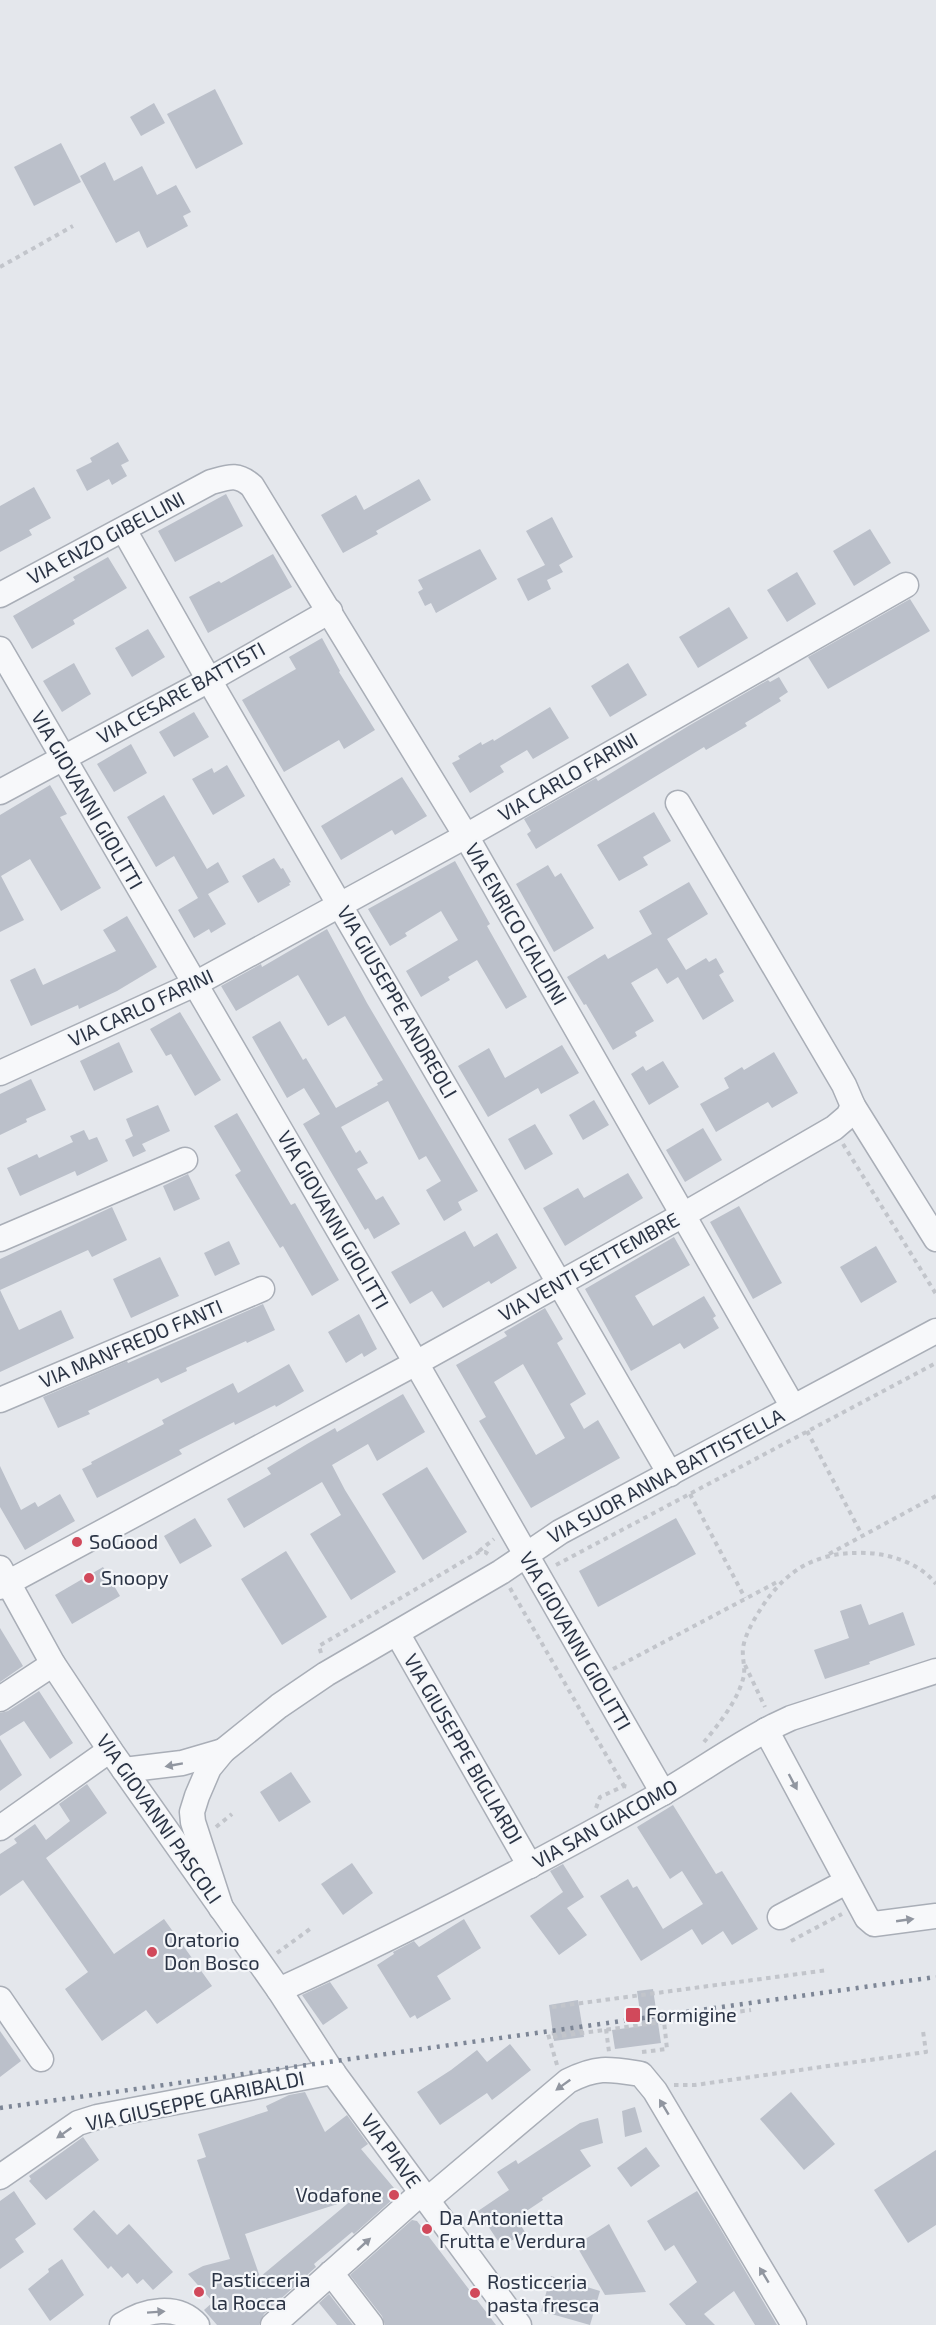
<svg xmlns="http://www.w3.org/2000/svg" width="936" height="2325" font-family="'Exo 2',sans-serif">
<rect width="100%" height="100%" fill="#e4e7ec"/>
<g fill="#bbc0ca" fill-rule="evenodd">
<polygon points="215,89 243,144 196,169 167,114"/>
<polygon points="154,103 165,123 141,136 130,117"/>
<polygon points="61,143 81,182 34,206 14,167"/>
<polygon points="105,162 114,181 142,166 157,195 176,185 191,212 183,216 188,226 147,248 139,231 116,243 80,176"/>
<polygon points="118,442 129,461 121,465 127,476 112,485 109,479 87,491 76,470 92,462 90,458"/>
<polygon points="419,479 431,500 376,531 378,534 343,553 321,515 356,495 364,510"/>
<polygon points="34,487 51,518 29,530 32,535 0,552 0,506"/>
<polygon points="226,494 243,526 175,562 158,531"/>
<polygon points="552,517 573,557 559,565 563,572 547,580 551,589 528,601 517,579 545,565 526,531"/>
<polygon points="870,529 891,563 854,586 833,551"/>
<polygon points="480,549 497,579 436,613 431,603 425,606 418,592 423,589 418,580"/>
<polygon points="273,554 292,587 208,633 189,597 219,581 221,583"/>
<polygon points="108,557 127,588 73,620 75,624 32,649 13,616 75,580 73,577"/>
<polygon points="797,572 816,604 787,622 767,590"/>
<polygon points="910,599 930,631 828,689 808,657"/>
<polygon points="729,607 748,638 698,668 679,637"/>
<polygon points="148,629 165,657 132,677 115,648"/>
<polygon points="322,638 340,671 339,672 375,730 344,749 339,740 284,772 242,700 296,669 289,657"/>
<polygon points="74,663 91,694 62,712 43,681"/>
<polygon points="628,663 647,695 610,717 591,686"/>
<polygon points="779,677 788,692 779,698 781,701 745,723 747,726 706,750 704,747 536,849 527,834 531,831 524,819 596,778 598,781 690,725 768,680 770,682"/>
<polygon points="550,707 569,738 533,759 527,750 500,766 504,772 470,793 452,763 460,759 458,756 481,742 482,745 493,739 494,741"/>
<polygon points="194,712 209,737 174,757 159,732"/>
<polygon points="131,744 147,773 114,792 97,764"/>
<polygon points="227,765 245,796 213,815 192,779 212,768 214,773"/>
<polygon points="402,777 427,816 395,835 392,830 341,860 321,826"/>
<polygon points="50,785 67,814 60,817 101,888 61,911 30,859 1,876 24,920 0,932 0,815"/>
<polygon points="164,795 207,869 218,862 229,882 208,894 226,924 211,933 209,929 194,938 178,910 198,898 174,856 156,867 127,817"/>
<polygon points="654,812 671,841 643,857 648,865 619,881 597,845"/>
<polygon points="274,858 281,869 283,868 291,882 289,883 290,885 258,903 242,876"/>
<polygon points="455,861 490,924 487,926 527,997 506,1009 477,960 448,977 450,980 421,997 406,971 458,940 441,911 405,933 407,936 390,946 368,909"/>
<polygon points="548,865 555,877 561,873 594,928 554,952 516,884"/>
<polygon points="689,882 708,914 667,939 686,970 706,958 709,962 716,958 724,972 719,975 734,1001 703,1020 678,977 667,984 657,968 631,983 654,1021 635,1032 637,1036 613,1050 586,1004 584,1005 567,977 605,954 608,959 652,934 639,911"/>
<polygon points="127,916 157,967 117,991 79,1009 78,1005 31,1026 10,980 35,968 43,985 116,951 103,930"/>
<polygon points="327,929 367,1003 478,1191 458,1202 462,1210 444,1221 426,1190 441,1181 426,1156 419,1160 388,1101 341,1127 356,1153 360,1150 368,1163 357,1169 376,1200 383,1196 400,1224 374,1239 368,1228 365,1230 303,1124 320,1114 304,1088 287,1098 252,1037 280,1021 303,1060 306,1058 336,1108 378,1085 377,1083 383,1080 345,1016 328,1026 298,975 236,1011 221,986 261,964 262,967"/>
<polygon points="180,1012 221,1080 195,1096 171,1054 166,1056 150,1029"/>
<polygon points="119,1042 133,1072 94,1091 80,1061"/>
<polygon points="562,1045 579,1073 541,1094 538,1088 488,1117 458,1066 489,1048 505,1078"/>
<polygon points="774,1052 798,1093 772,1108 768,1102 716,1132 700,1104 729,1088 724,1078 742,1067 744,1070"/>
<polygon points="663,1061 679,1087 649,1105 631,1074 643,1066 646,1071"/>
<polygon points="31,1079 46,1110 26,1119 27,1122 0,1135 0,1094"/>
<polygon points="594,1100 609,1125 583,1140 569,1115"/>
<polygon points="158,1105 170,1131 142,1144 146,1151 133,1157 125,1140 133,1136 126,1119"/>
<polygon points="237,1113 291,1205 295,1203 339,1280 312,1296 283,1246 280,1248 235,1175 241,1171 214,1126"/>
<polygon points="535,1124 553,1154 525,1170 508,1139"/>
<polygon points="703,1128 722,1160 685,1182 666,1150"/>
<polygon points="84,1130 89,1140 97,1137 108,1161 77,1176 75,1171 20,1196 7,1168 37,1154 39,1158 73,1142 70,1136"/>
<polygon points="628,1173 643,1198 565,1246 543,1208 578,1188 584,1198"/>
<polygon points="188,1174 200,1199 174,1211 163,1186"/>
<polygon points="739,1206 782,1283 753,1299 710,1222"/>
<polygon points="112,1207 127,1240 92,1257 88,1250 0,1290 19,1330 61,1310 74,1338 0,1372 0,1259"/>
<polygon points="465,1231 474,1247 497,1233 517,1268 491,1284 489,1281 443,1308 432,1291 410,1304 391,1272"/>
<polygon points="674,1237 690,1265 635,1296 653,1326 704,1296 716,1316 713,1318 719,1328 684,1349 680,1343 631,1371 585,1289"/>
<polygon points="229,1241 240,1264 215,1276 204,1253"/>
<polygon points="876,1246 897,1282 861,1303 840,1267"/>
<polygon points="160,1257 179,1296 131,1318 113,1279"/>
<polygon points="263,1304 275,1330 247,1343 246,1341 186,1368 187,1371 161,1383 158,1378 88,1411 90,1414 58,1428 43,1397 127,1361 128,1363"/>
<path d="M545,1308L563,1339L557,1343L586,1394L570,1404L584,1429L598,1420L620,1458L531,1508L479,1421L486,1417L456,1365L507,1336L504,1332ZM523,1364L565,1438L536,1455L494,1382Z"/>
<polygon points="359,1314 377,1349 364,1357 362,1353 346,1363 328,1332"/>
<polygon points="289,1364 304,1391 276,1407 275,1405 235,1425 234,1422 179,1450 182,1454 97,1498 82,1469 92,1464 91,1462 164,1424 162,1420 233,1383 238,1393"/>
<polygon points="403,1394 425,1432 377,1461 368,1444 332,1465 345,1490 396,1572 351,1600 310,1534 341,1515 322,1482 244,1528 227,1499 271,1474 267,1468 307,1444 335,1428 337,1432"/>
<polygon points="0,1466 21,1510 35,1502 38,1507 60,1494 75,1521 25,1550 0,1507"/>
<polygon points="427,1467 467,1532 423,1560 382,1494"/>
<polygon points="195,1518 212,1546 180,1564 164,1536"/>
<polygon points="676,1518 696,1554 598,1607 579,1571"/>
<polygon points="286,1551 327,1617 282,1645 241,1579"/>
<polygon points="103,1567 120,1596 72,1624 55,1595"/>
<polygon points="861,1604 869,1625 903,1612 915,1645 869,1662 870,1664 825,1679 814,1650 849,1638 840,1611"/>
<polygon points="0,1628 23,1666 0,1682"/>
<polygon points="39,1691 73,1743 50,1759 24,1721 0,1736 0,1713 8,1711"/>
<polygon points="0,1739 22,1775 0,1791"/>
<polygon points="291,1772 311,1802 279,1822 260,1792"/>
<polygon points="87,1784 107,1813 46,1858 114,1954 164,1919 212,1986 157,2024 146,2010 102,2041 65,1989 88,1972 23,1880 0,1896 0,1854 17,1843 14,1839 35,1824 46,1840 70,1821 59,1804"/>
<polygon points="673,1805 716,1874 722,1871 758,1929 732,1945 723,1931 702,1945 692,1929 641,1961 600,1896 628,1879 633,1888 637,1886 663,1929 703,1904 682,1871 670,1879 637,1827"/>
<polygon points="352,1863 373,1893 343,1915 321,1884"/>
<polygon points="563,1864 584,1897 567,1908 587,1935 559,1955 530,1916 563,1892 550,1871"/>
<polygon points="464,1919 481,1948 437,1976 451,1999 417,2019 415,2015 410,2018 377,1965 394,1954 393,1952 414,1941 419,1947"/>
<polygon points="330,1982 348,2008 323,2025 302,1995"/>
<polygon points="653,1989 661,2043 615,2049 612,2030 642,2026 637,1991"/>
<polygon points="578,2000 584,2037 554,2041 549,2005"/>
<polygon points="0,2031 21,2061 0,2077"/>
<polygon points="510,2044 531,2070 492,2100 487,2093 440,2125 417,2092 451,2070 477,2050 487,2062"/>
<path d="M305,2092L325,2132L347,2115L368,2144L361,2149L394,2188L393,2199L354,2234L352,2232L314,2264L316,2267L264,2314L259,2325H217L204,2310L213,2302L188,2274L203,2266L230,2259L197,2160L206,2157L198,2134L268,2111L266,2106L289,2095ZM353,2199L260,2277L245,2234Z"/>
<polygon points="791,2092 835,2144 804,2170 760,2119"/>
<polygon points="635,2107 642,2132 625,2137 622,2111"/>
<polygon points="598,2118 603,2143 580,2150 591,2166 542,2198 543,2200 516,2218 525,2232 502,2247 478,2211 509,2190 497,2172 516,2160 518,2164 580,2123"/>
<polygon points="83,2137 99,2160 46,2200 29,2181 31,2179 29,2176"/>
<polygon points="646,2147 660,2166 631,2187 617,2168"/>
<polygon points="936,2150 936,2225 908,2243 874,2190"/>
<polygon points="14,2191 36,2224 15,2239 24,2252 0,2269 0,2201"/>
<polygon points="697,2191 717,2223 777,2325 755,2325 734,2291 704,2314 715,2325 686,2325 669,2304 697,2282 674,2245 665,2251 647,2221"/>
<polygon points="94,2210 117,2235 129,2224 173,2272 153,2290 143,2279 137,2284 128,2273 122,2278 111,2266 108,2269 73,2229"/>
<polygon points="412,2220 417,2221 496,2325 385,2325 382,2316 350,2275"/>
<polygon points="609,2224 646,2292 605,2295 576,2245"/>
<polygon points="62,2259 84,2295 50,2321 28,2289 49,2272 48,2269"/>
<polygon points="551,2276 600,2291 590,2325 541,2311"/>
<polygon points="329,2294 353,2325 337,2325 319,2303"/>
</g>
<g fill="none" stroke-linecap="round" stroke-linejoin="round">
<g stroke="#a9aeb7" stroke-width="27">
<g id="minor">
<polyline points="124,530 209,680 670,1474"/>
<path d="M0,595L211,482C229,477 237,473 252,486L466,836L793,1407"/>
<polyline points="0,649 416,1363 663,1793"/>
<polyline points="0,792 209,680 330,611"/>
<polyline points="678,803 844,1085 853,1106 936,1239"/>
<polyline points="0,1073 195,984 466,836 906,585"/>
<polyline points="0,1239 185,1160"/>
<polyline points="0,1400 262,1289"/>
<polyline points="0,1568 53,1664 110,1750 279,1990 327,2064 519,2325"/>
<polyline points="0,1587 416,1363 683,1215 834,1128 848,1116 853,1106"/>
<polyline points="397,1633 530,1866"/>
<polyline points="0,1699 53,1664"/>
<polyline points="766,1730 867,1918 874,1924 936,1916"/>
<polyline points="124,1770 182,1763 223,1751"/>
<polyline points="0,1828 110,1750"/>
<polyline points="221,1908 193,1822 192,1812 197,1796 209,1768 223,1751 279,1706 326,1674 501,1572 560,1532 936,1331"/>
<polyline points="780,1917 846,1882"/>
<path d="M279,1990C409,1931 536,1864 661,1794C699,1772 735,1746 774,1726L791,1718L936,1671"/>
<polyline points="0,1999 41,2059"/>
<polyline points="0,2177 78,2123 97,2117 333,2072"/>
<path d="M427,2200L568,2081C598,2066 609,2069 641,2074L655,2091L794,2325"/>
<polyline points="331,2273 371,2325"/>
<path d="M122,2325C144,2310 177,2303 197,2325"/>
<polyline points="273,2325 421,2193"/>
</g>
</g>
<g stroke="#c2c5cb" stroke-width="4" stroke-dasharray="4.5 4.5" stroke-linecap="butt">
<polyline points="0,267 73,226"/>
<polyline points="843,1144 936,1294"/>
<polyline points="807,1431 862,1535"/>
<polyline points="690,1494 745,1598"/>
<polyline points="479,1551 494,1539"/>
<polyline points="829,1554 936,1496"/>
<polyline points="556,1565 936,1363"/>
<polyline points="510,1588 624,1786"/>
<polyline points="321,1653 319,1646 479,1552 485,1552 491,1556"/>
<polyline points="745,1665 765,1707"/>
<polyline points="613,1669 779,1581"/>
<path d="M704,1742C719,1724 739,1699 744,1675C745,1666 742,1657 743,1648C745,1635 753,1621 760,1610C786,1569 817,1551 867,1553C891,1554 921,1564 936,1584"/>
<polyline points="596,1808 600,1797 624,1786 629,1787"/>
<polyline points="216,1827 232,1814"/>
<polyline points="791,1941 842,1914"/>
<polyline points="277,1953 310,1929"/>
<polyline points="552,2007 828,1970"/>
<polyline points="606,2029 609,2052"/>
<polyline points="553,2037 751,2010"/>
<polyline points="642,2052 667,2049 664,2021"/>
<polyline points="557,2065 548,2034 584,2029 584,2031"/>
<polyline points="674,2085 695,2085 926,2052 923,2031"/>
</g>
<use href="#minor" stroke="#f7f8fa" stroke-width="24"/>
<polyline stroke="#7d8696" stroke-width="4.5" stroke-dasharray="3 6" stroke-linecap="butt" points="0,2108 936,1977"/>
</g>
<defs><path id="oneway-solid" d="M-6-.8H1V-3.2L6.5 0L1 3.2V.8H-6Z" transform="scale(1.5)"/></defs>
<g fill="#9196a0">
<use href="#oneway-solid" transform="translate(174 1765) rotate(170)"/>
<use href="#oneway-solid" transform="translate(793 1782) rotate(62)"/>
<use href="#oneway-solid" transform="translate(905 1920) rotate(-8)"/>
<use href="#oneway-solid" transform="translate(563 2085) rotate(144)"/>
<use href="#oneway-solid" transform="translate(664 2107) rotate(-121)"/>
<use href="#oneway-solid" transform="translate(64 2133) rotate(145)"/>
<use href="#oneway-solid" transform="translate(364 2244) rotate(-42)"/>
<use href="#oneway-solid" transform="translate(764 2275) rotate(-121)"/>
<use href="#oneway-solid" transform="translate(156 2312) rotate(-4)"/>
</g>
<g fill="#d1495b" stroke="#f4f6f9" stroke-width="2">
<circle cx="77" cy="1542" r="6"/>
<circle cx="89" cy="1578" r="6"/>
<circle cx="152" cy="1952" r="6"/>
<rect x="625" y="2007" width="16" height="16" rx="3"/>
<circle cx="394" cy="2195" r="6"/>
<circle cx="427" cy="2229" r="6"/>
<circle cx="199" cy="2292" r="6"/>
<circle cx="475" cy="2293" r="6"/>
</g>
<g text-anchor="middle" stroke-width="4.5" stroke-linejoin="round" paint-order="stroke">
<g font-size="20" fill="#2b3445" stroke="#f4f6f9">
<text transform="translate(106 538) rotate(-28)" y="7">VIA ENZO GIBELLINI</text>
<text transform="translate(181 693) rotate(-29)" y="7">VIA CESARE BATTISTI</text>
<text transform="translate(568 777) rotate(-30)" y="7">VIA CARLO FARINI</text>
<text transform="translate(87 800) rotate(60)" y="7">VIA GIOVANNI GIOLITTI</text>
<text transform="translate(516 924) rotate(60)" y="7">VIA ENRICO CIALDINI</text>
<text transform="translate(397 1002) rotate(60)" y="7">VIA GIUSEPPE ANDREOLI</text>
<text transform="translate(141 1008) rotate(-25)" y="7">VIA CARLO FARINI</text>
<text transform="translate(333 1220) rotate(60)" y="7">VIA GIOVANNI GIOLITTI</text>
<text transform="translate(589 1267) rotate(-29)" y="7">VIA VENTI SETTEMBRE</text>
<text transform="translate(131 1344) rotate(-23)" y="7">VIA MANFREDO FANTI</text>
<text transform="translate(666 1476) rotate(-28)" y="7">VIA SUOR ANNA BATTISTELLA</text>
<text transform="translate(575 1641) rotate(60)" y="7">VIA GIOVANNI GIOLITTI</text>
<text transform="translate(463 1749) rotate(60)" y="7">VIA GIUSEPPE BIGLIARDI</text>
<text transform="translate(159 1819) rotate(55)" y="7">VIA GIOVANNI PASCOLI</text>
<text transform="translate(605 1824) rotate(-29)" y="7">VIA SAN GIACOMO</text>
<text transform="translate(195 2101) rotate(-12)" y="7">VIA GIUSEPPE GARIBALDI</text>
<text transform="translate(391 2151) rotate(54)" y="7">VIA PIAVE</text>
</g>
<g font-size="20" fill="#2b3445" stroke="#f4f6f9" text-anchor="start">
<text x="89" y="1549">SoGood</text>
<text x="101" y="1585">Snoopy</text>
<text x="164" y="1947">Oratorio<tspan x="164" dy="23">Don Bosco</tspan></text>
<text x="646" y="2022">Formigine</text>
<text x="382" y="2202" text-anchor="end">Vodafone</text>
<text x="439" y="2225">Da Antonietta<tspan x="439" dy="23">Frutta e Verdura</tspan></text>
<text x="211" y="2287">Pasticceria<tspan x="211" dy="23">la Rocca</tspan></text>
<text x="487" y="2289">Rosticceria<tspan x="487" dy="23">pasta fresca</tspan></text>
</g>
</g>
</svg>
